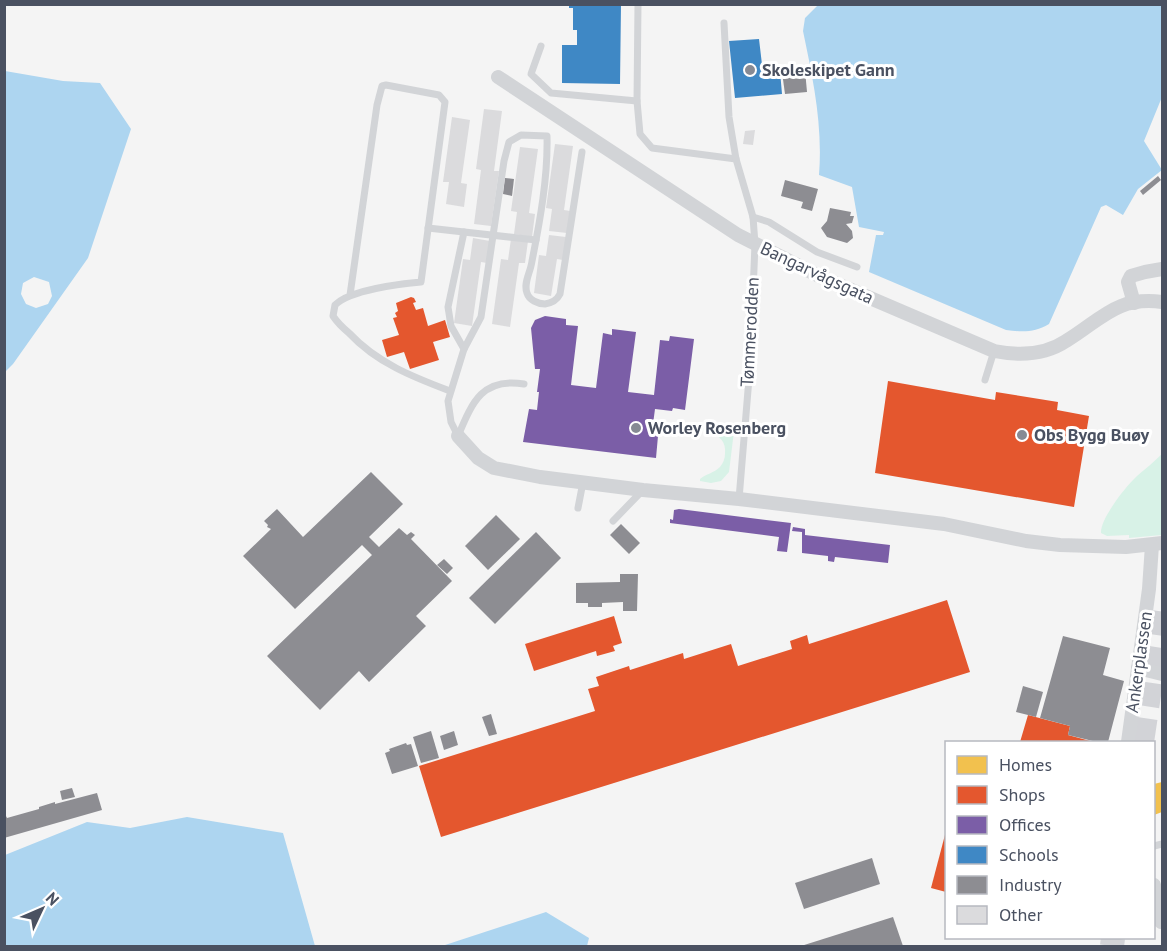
<svg xmlns="http://www.w3.org/2000/svg" width="1167" height="951" font-family="'PT Sans',sans-serif">
<rect width="100%" height="100%" fill="#f4f4f4"/>
<g fill="#d8f2e7">
<path d="M682,423L734,431L729,472L721,481L711,483L700,481V479C706,474 714,473 720,467C723,463 725,459 725,454C728,430 698,430 682,427Z"/>
<path d="M1162,454V535L1129,538V535L1107,536L1101,533C1100,519 1126,486 1137,476C1145,469 1154,462 1162,454Z"/>
</g>
<g fill="#add5f0" fill-rule="evenodd">
<path d="M818,5H1162V97L1144,141L1162,170L1138,189L1123,215L1106,205L1101,207L1049,324C1034,333 1022,332 1006,330L869,272L876,235H883L884,232L859,227L852,187L819,175C823,125 813,79 803,31L805,18Z"/>
<path d="M5,71L63,81L100,83L131,129L88,258L13,364L5,372ZM34,277L49,282L52,296L48,304L36,308L26,304L21,294L23,283Z"/>
<polygon points="187,817 283,833 315,946 5,946 5,855 87,822 130,828"/>
<polygon points="546,912 589,938 587,946 442,946"/>
</g>
<polygon fill="#f2c14e" points="1162,782 1162,812 1154,815 1154,784"/>
<g fill="#e4572e">
<polygon points="411,297 414,298 416,302 413,303 416,310 423,308 428,326 445,320 450,337 433,342 439,360 410,369 404,352 387,357 382,340 399,335 393,318 397,317 395,313 398,311 396,303"/>
<polygon points="888,381 995,400 996,392 1058,402 1057,410 1089,416 1074,507 875,473"/>
<polygon points="947,600 970,672 441,837 419,766 595,711 588,689 599,686 596,677 629,666 630,670 683,653 684,659 731,644 738,666 792,649 790,641 807,635 809,644"/>
<polygon points="614,616 622,643 613,646 615,651 597,656 596,651 534,671 525,644"/>
<polygon points="1028,715 1070,726 1068,735 1094,742 1020,742"/>
<polygon points="946,831 946,892 931,888"/>
</g>
<g fill="#7b5ea7">
<polygon points="545,316 566,319 566,325 578,326 571,385 596,388 603,333 612,335 612,329 636,332 628,392 654,395 660,340 669,341 670,336 694,339 685,410 673,408 672,411 655,409 653,424 658,425 656,436 658,436 656,458 523,442 529,409 537,410 539,392 537,392 540,369 535,369 531,328 535,320"/>
<polygon points="679,509 791,523 787,552 777,551 779,537 670,523 670,519 673,520 674,510"/>
<polygon points="793,527 805,529 805,535 890,545 888,563 835,557 834,562 828,561 828,556 802,553 802,532 792,531"/>
</g>
<g fill="#3f88c5">
<polygon points="569,4 621,4 620,84 562,83 562,45 577,45 577,30 573,30 573,8 569,8"/>
<polygon points="759,39 763,73 780,71 782,94 735,98 729,41"/>
</g>
<g fill="#8d8d92">
<polygon points="805,70 807,92 785,94 782,72"/>
<polygon points="1158,176 1161,180 1143,195 1140,191"/>
<polygon points="505,178 514,179 512,196 503,194"/>
<polygon points="785,180 818,189 812,211 801,208 803,202 781,196"/>
<polygon points="830,208 851,212 850,216 854,216 852,223 846,224 852,231 853,238 847,243 827,237 821,228 827,221"/>
<polygon points="371,472 403,504 369,537 379,547 399,528 407,535 411,532 415,535 411,539 452,581 416,616 426,626 369,682 359,671 320,710 267,656 372,555 362,545 295,609 243,556 271,529 267,527 268,525 264,521 277,509 303,537"/>
<polygon points="496,515 520,539 488,570 465,546"/>
<polygon points="621,524 640,543 629,554 610,535"/>
<polygon points="536,532 561,558 495,624 469,598"/>
<polygon points="444,559 453,568 447,574 437,565"/>
<polygon points="620,574 638,574 637,611 623,611 623,602 602,603 602,607 588,607 588,603 576,603 576,583 620,582"/>
<polygon points="1063,636 1110,648 1103,675 1124,681 1108,742 1097,742 1068,735 1070,726 1040,718"/>
<polygon points="1023,686 1043,692 1036,717 1016,712"/>
<polygon points="491,714 497,734 489,736 482,717"/>
<polygon points="431,731 439,758 421,763 413,737"/>
<polygon points="454,731 458,745 444,750 440,736"/>
<polygon points="406,743 407,745 411,744 418,766 392,774 385,753 390,751 389,749"/>
<polygon points="72,788 75,797 62,800 60,791"/>
<polygon points="97,793 102,810 4,838 4,812 7,818 39,809 39,807 55,802 55,804"/>
<polygon points="872,858 880,884 804,909 795,883"/>
<polygon points="893,917 903,946 801,946"/>
</g>
<g fill="#dbdbdd">
<polygon points="484,109 502,111 494,171 499,171 491,226 474,224 481,170 476,169"/>
<polygon points="452,117 470,120 461,183 467,184 464,207 446,204 449,182 443,182"/>
<polygon points="755,130 753,145 743,144 745,131"/>
<polygon points="555,144 573,146 564,210 570,211 567,233 549,231 552,209 546,208"/>
<polygon points="520,147 538,149 529,213 535,214 532,237 514,234 517,212 511,211"/>
<polygon points="549,235 566,237 563,260 557,259 551,296 534,293 539,255 546,256"/>
<polygon points="473,238 490,241 487,263 481,262 472,326 454,323 463,259 470,260"/>
<polygon points="511,239 528,241 525,263 519,263 510,327 492,324 501,259 508,260"/>
</g>
<g fill="none" stroke-linecap="round" stroke-linejoin="round">
<g stroke="#d2d3d7" stroke-width="24" stroke-dasharray="24 12" stroke-linecap="butt">
<polyline points="1142,742 1162,608"/>
<polyline points="1112,946 1113,938"/>
</g>
<g stroke="#d2d4d7" stroke-width="7">
<polyline points="638,4 637,101 640,134 652,148 736,159"/>
<polyline points="724,23 729,117 736,159 753,217 755,244 750,366 739,499"/>
<polyline points="541,46 531,74 551,93 637,101"/>
<polyline points="753,217 769,222 817,252 857,267"/>
<polyline points="428,228 536,240"/>
<path d="M350,295L377,105L382,86L386,85L439,95L445,102L421,282C400,284 350,290 335,305L333,316C337,322 343,328 349,333C377,363 413,377 450,391"/>
<polyline points="464,349 451,326 448,307 464,232"/>
<polyline points="985,380 994,351"/>
<path d="M458,436L451,422L448,401L464,349L481,317L504,161L509,142L521,135L547,136C548,177 540,221 532,261C531,271 523,283 527,293C529,300 538,304 545,304C552,303 557,300 560,294L582,152"/>
<path d="M458,436C472,403 482,377 524,384"/>
<polyline points="578,508 583,482"/>
<polyline points="613,521 643,490"/>
<polyline points="1154,846 1162,844"/>
</g>
<g stroke="#d2d4d7" stroke-width="14">
<path d="M498,77L738,235L821,277L994,351C1019,356 1045,355 1066,341C1101,320 1116,296 1162,302"/>
<polyline points="1134,303 1128,282 1131,276 1145,272 1162,269"/>
<polyline points="458,436 478,458 494,468 540,477 643,490 739,499 944,524 1026,541 1060,545 1126,547 1162,543"/>
<polyline points="1138,668 1162,674"/>
<polyline points="1128,742 1149,589 1152,545"/>
<polyline points="1154,885 1161,922"/>
</g>
</g>
<g fill="#868a94" stroke="#fff" stroke-width="2">
<circle cx="750" cy="70" r="6"/>
<circle cx="636" cy="428" r="6"/>
<circle cx="1022" cy="435" r="6"/>
</g>
<g text-anchor="middle" stroke-width="6" stroke-linejoin="round" paint-order="stroke">
<g font-size="18" font-weight="bold" fill="#4a5161" stroke="#fff" text-anchor="start">
<text x="762" y="76">Skoleskipet Gann</text>
<text x="648" y="434">Worley Rosenberg</text>
<text x="1034" y="441">Obs Bygg Buøy</text>
</g>
<g font-size="18" fill="#4a5161" stroke="#fff">
<text transform="translate(817 273) rotate(25)" y="6">Bangarvågsgata</text>
<text transform="translate(750 332) rotate(-87)" y="6">Tømmerodden</text>
<text transform="translate(1139 662) rotate(-82)" y="6">Ankerplassen</text>
</g>
</g>
<rect width="1167" height="951" fill="none" stroke="#4a5161" stroke-width="12"/>
<rect x="945" y="741" width="210" height="198" fill="#ffffff" stroke="#b7b9c0" stroke-width="1.5"/>
<rect x="957" y="756" width="30" height="18" fill="#f2c14e" stroke="#b7b9c0" stroke-width="1.5"/>
<text x="999" y="771" font-size="18" fill="#4a5161">Homes</text>
<rect x="957" y="786" width="30" height="18" fill="#e4572e" stroke="#b7b9c0" stroke-width="1.5"/>
<text x="999" y="801" font-size="18" fill="#4a5161">Shops</text>
<rect x="957" y="816" width="30" height="18" fill="#7b5ea7" stroke="#b7b9c0" stroke-width="1.5"/>
<text x="999" y="831" font-size="18" fill="#4a5161">Offices</text>
<rect x="957" y="846" width="30" height="18" fill="#3f88c5" stroke="#b7b9c0" stroke-width="1.5"/>
<text x="999" y="861" font-size="18" fill="#4a5161">Schools</text>
<rect x="957" y="876" width="30" height="18" fill="#8d8d92" stroke="#b7b9c0" stroke-width="1.5"/>
<text x="999" y="891" font-size="18" fill="#4a5161">Industry</text>
<rect x="957" y="906" width="30" height="18" fill="#dbdbdd" stroke="#b7b9c0" stroke-width="1.5"/>
<text x="999" y="921" font-size="18" fill="#4a5161">Other</text>
<g transform="translate(42 909) rotate(46)" stroke="#ffffff" stroke-width="4.5" paint-order="stroke">
<path d="M0-4.5L10 22L0 15L-10 22Z" fill="#4a5161"/>
<text y="-9" font-size="16" font-weight="bold" text-anchor="middle" fill="#4a5161">N</text>
</g>
</svg>
